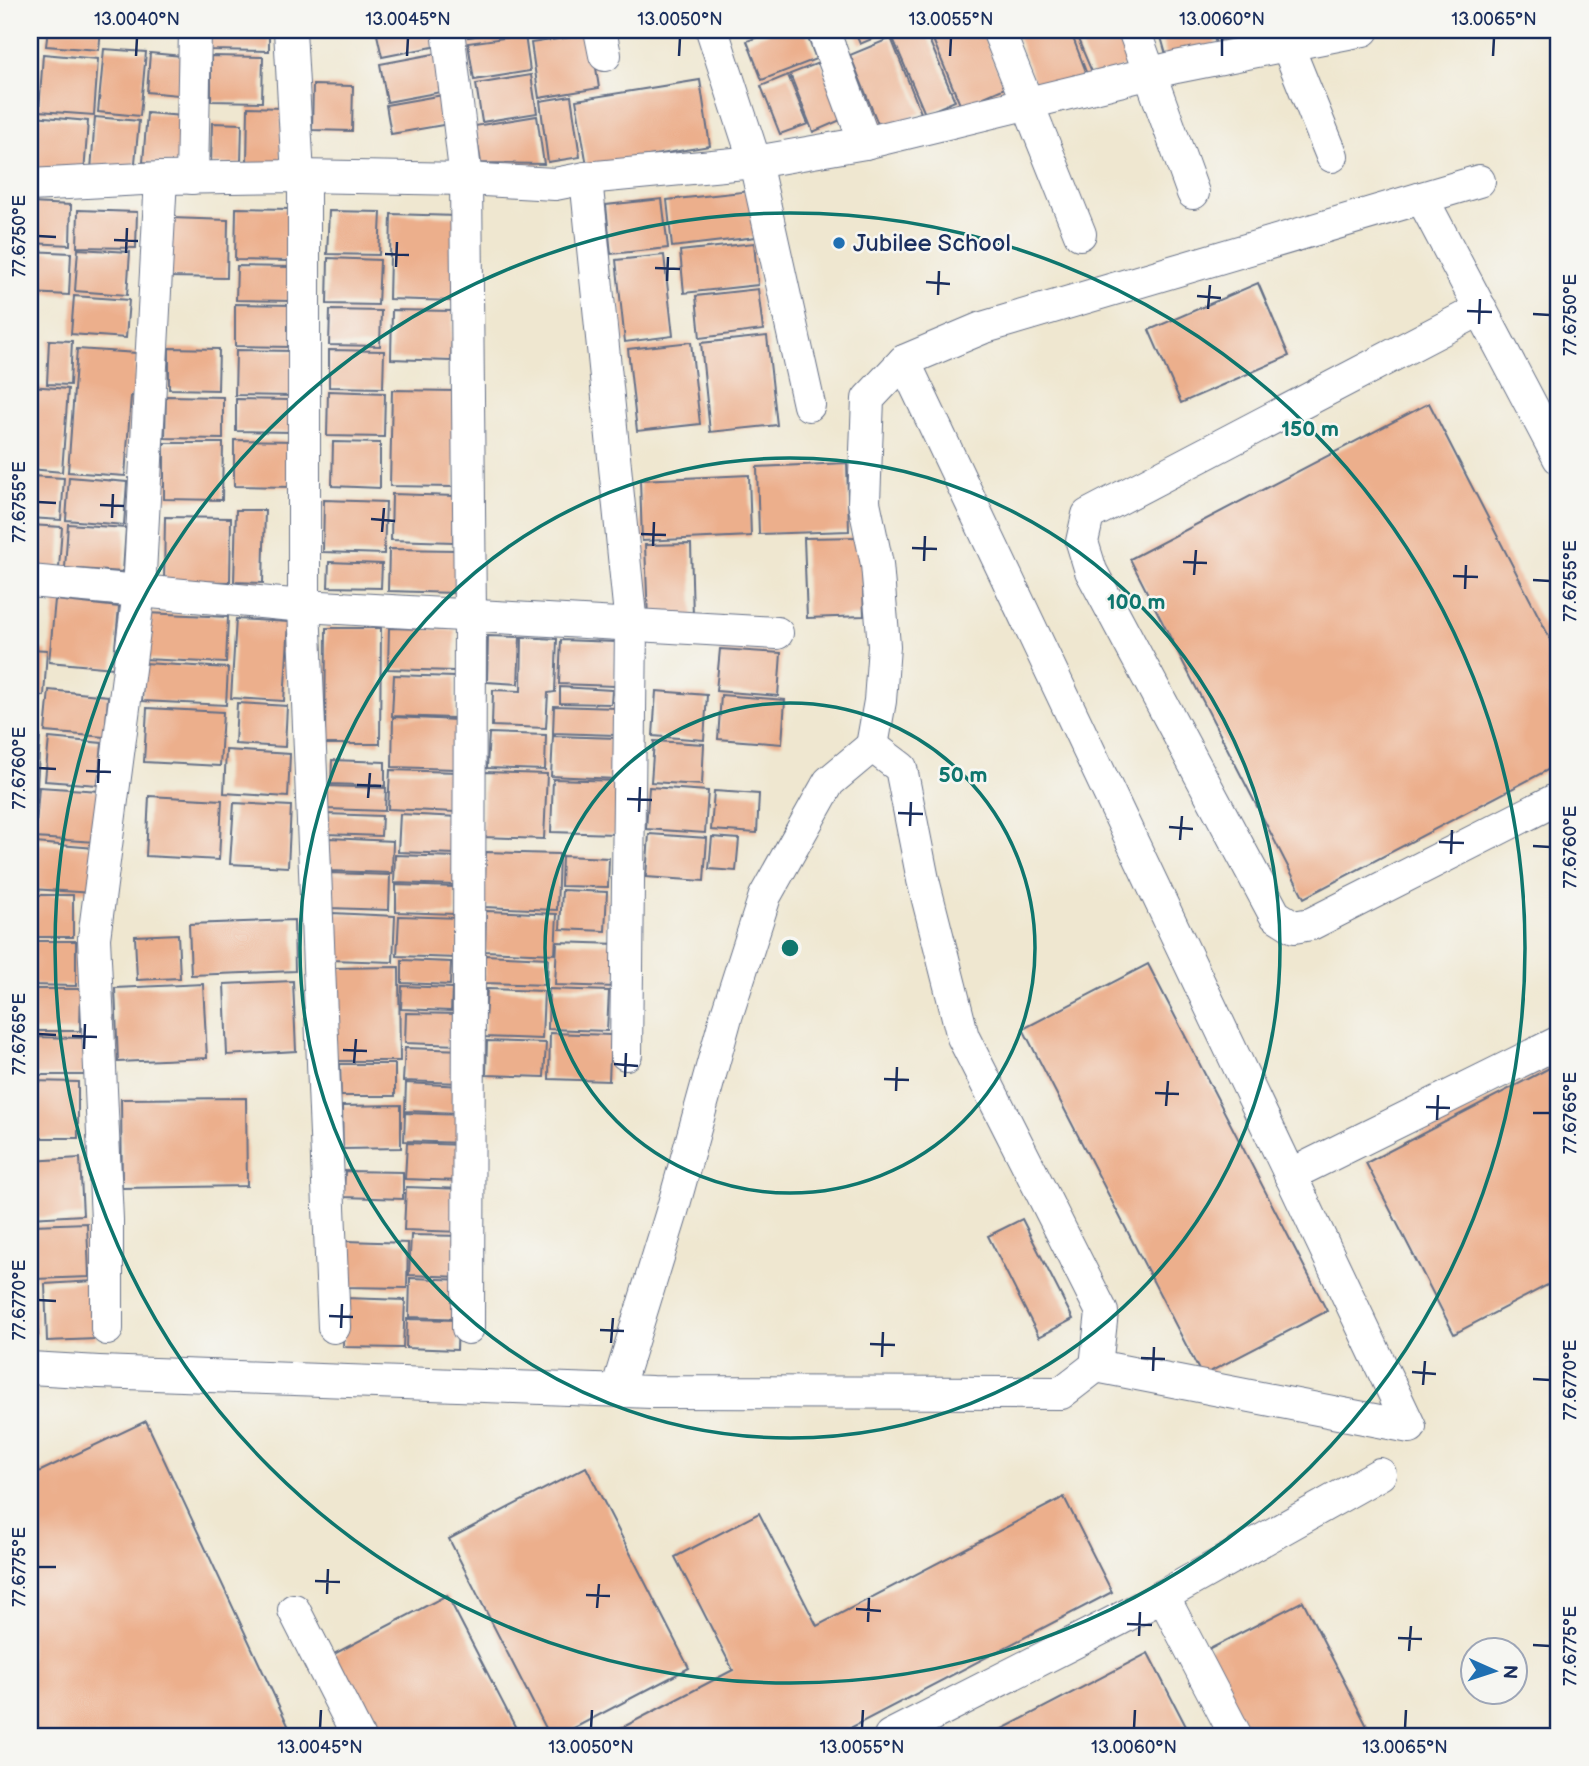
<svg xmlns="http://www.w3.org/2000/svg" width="1589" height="1766" font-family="'Balsamiq Sans',sans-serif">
<rect width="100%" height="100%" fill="#f6f6f2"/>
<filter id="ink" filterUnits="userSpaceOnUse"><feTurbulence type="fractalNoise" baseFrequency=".0143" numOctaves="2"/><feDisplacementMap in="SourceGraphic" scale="14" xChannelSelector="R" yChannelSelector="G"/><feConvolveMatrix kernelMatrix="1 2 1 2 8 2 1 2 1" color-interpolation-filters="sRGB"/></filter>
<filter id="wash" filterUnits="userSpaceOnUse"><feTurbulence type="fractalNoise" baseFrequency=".00686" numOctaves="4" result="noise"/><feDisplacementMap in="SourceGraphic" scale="28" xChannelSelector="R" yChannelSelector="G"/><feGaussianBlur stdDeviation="1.57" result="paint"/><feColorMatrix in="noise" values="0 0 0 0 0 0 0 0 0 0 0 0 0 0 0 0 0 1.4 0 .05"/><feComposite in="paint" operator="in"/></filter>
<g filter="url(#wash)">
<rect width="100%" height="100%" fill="#efe7d0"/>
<g id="blocks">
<g fill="#ecaf8c">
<polygon points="48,30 101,30 99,50 46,46"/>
<polygon points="210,30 269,30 269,51 210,50"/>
<polygon points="376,30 434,30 438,46 382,57"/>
<polygon points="467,30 508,30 508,31 468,37"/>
<polygon points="530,30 560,30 561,31 530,36"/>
<polygon points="776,30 805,30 816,59 762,80 747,41"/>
<polygon points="854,30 893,30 860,44"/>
<polygon points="905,30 925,30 955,101 925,114 892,36"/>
<polygon points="929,30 981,30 1005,88 961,107"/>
<polygon points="1015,30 1070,30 1088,77 1038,90"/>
<polygon points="1074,30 1125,30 1138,60 1095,79"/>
<polygon points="1159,30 1212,30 1216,44 1167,58"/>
<polygon points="1217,30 1249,30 1220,40"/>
<polygon points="591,34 599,88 539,98 531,43"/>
<polygon points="525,35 530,71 474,80 468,43"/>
<polygon points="891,38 921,113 880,129 850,55"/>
<polygon points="104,49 146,52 140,116 98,112"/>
<polygon points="150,53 182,56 178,95 147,92"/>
<polygon points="439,53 446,91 387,102 380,64"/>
<polygon points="43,54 98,59 94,115 39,111"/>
<polygon points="211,56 263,57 262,102 211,101"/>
<polygon points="821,62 843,119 813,132 790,74"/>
<polygon points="531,75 537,113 482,122 476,84"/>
<polygon points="788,75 808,124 780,134 761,86"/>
<polygon points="700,80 710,146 587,166 576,100"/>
<polygon points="313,85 353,86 352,131 312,130"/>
<polygon points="443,95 449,124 391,134 386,105"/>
<polygon points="571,96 580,157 548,162 540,101"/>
<polygon points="248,107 282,108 281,165 247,164"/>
<polygon points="147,113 182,116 177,165 143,162"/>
<polygon points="34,116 88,121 84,174 30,169"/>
<polygon points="537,116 544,164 481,163 475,126"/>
<polygon points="95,117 139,121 134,173 91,170"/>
<polygon points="212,123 242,124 241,164 211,164"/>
<polygon points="751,191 756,237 672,247 667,200"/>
<polygon points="662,199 668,248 611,254 606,205"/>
<polygon points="30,203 71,205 70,245 30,243"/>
<polygon points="236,208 291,209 291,261 235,260"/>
<polygon points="78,210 137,212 136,248 77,247"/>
<polygon points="329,211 381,212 379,255 327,254"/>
<polygon points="391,214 456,216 454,301 389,299"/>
<polygon points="171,218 228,220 227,278 170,277"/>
<polygon points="754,243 758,285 684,293 680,251"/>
<polygon points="78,249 130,252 127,295 75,291"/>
<polygon points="30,251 71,253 69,295 30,293"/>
<polygon points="664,255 673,336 625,342 616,260"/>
<polygon points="328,258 380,260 378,305 327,304"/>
<polygon points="237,266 291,267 291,301 236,300"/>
<polygon points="1258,283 1289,356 1181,403 1149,330"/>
<polygon points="758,289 763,330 700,338 696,296"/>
<polygon points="74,296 129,300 126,338 71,334"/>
<polygon points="235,304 294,305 293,347 235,346"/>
<polygon points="330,310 381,311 380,346 329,345"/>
<polygon points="392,310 453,311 451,361 391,359"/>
<polygon points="767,336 777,425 710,432 701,343"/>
<polygon points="49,340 72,341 70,385 47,384"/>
<polygon points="691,342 700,424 637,431 628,349"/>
<polygon points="169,348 219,349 218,390 169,389"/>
<polygon points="77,349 137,353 134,396 131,396 125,476 68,472"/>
<polygon points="236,350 294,351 293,396 235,395"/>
<polygon points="329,350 384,351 383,388 329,387"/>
<polygon points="30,386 68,389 62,472 30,469"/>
<polygon points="392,390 456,391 454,487 390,486"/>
<polygon points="328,391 385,393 384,437 327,436"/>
<polygon points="166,396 223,397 223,439 165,438"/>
<polygon points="236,399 291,400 291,432 236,431"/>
<polygon points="1429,403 1559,656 1559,764 1304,898 1130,559"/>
<polygon points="234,440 295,441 294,487 234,486"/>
<polygon points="333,442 380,443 380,488 332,486"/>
<polygon points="164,443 223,443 222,500 164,499"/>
<polygon points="847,463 849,531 759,534 757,467"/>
<polygon points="749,475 751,536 642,541 640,480"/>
<polygon points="30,476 64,478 61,520 30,518"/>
<polygon points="69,477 127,482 124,525 66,520"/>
<polygon points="392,494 455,496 453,542 391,540"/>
<polygon points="324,500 386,502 384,554 323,552"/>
<polygon points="236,510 265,510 263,583 234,582"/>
<polygon points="165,517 231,518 230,582 164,581"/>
<polygon points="68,524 126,528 123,572 65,568"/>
<polygon points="30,525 62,527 59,568 30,566"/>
<polygon points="861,537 864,616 807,618 804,538"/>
<polygon points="691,544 693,617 648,619 645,545"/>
<polygon points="389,549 456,550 455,593 388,591"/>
<polygon points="329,562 382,564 381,588 328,587"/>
<polygon points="30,594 34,594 32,626 30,626"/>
<polygon points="55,600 119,607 113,668 49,662"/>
<polygon points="147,613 228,617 226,663 144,659"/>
<polygon points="236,619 289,622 284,701 231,698"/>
<polygon points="326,628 381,628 380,744 325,744"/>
<polygon points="389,628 455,630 454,671 388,669"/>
<polygon points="488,636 520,637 518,684 487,682"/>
<polygon points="522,637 557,639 555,692 548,693 546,728 492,726 493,690 521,691"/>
<polygon points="561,640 616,642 615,686 559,684"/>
<polygon points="30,649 47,650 44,696 30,695"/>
<polygon points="720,649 781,653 778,696 716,691"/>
<polygon points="144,663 228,668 226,705 142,701"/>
<polygon points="394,675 455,677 454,718 392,716"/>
<polygon points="560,687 612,690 611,704 560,703"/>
<polygon points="49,690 108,696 105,737 45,732"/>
<polygon points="656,691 707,695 704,740 653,736"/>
<polygon points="721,695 785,700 782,744 718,739"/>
<polygon points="237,703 287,706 285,747 235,744"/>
<polygon points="554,706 617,708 616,735 553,733"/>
<polygon points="147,708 223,712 220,766 144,762"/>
<polygon points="393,717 457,720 456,769 392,767"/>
<polygon points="489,733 546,735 545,770 487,768"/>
<polygon points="30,736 40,736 36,804 30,804"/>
<polygon points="553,736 617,738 616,779 551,776"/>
<polygon points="49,738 102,743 98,785 45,781"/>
<polygon points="654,741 704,744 702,785 651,782"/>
<polygon points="226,750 290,754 288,797 224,793"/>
<polygon points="332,760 385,762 385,786 331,784"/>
<polygon points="390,770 458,772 456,812 388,809"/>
<polygon points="485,772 547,774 544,839 482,837"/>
<polygon points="553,779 617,781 615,834 551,832"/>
<polygon points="327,786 386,788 385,811 327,809"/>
<polygon points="39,787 100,791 96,842 35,838"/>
<polygon points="649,787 708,791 705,833 646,829"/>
<polygon points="714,791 759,794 757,833 711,830"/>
<polygon points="149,796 222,800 219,860 146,856"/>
<polygon points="234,803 291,806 288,867 230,864"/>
<polygon points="326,814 382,816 381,836 326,834"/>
<polygon points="400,814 459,817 457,854 398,852"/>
<polygon points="649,834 707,838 704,881 646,877"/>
<polygon points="712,837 739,839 736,871 709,869"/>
<polygon points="329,838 393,841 392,873 328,871"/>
<polygon points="35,843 95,848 93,893 32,889"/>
<polygon points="486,852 559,854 557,910 484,907"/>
<polygon points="395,855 458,857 456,885 394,883"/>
<polygon points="562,856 609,858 608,887 561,886"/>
<polygon points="331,873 390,875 389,910 330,908"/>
<polygon points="396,885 455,887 455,914 396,912"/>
<polygon points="562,890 607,892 605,931 560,929"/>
<rect x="30" y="895" width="43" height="42"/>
<polygon points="486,911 557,914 555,954 485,951"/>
<polygon points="332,913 395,916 393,962 331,960"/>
<polygon points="399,916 460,918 458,958 397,956"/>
<polygon points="294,920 295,971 191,975 189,924"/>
<polygon points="178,934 180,978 137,980 135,936"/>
<polygon points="30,941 76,941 76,986 30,985"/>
<polygon points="557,942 618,944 616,987 555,985"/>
<polygon points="484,955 548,958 547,985 484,983"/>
<polygon points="402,960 451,962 450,985 402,983"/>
<polygon points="1148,964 1327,1311 1202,1376 1023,1029"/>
<polygon points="399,967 400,1061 335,1061 334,968"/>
<polygon points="293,981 296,1051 227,1055 224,984"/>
<polygon points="203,984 207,1058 118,1062 115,988"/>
<polygon points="402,986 452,988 451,1011 401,1009"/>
<polygon points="30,989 81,989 80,1031 30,1031"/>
<polygon points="487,989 544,991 542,1039 484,1037"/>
<polygon points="549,989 609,991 607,1031 548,1029"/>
<polygon points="406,1013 459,1014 458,1045 405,1043"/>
<polygon points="550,1033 611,1035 609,1081 549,1079"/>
<polygon points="30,1037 84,1038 84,1075 30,1075"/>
<polygon points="487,1041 546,1043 544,1077 486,1075"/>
<polygon points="405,1048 464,1050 462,1083 403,1081"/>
<polygon points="1559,1063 1559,1279 1454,1334 1366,1163"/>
<polygon points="340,1064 395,1064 395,1096 341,1096"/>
<polygon points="30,1081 78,1082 78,1138 30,1138"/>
<polygon points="406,1083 462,1086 462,1113 405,1111"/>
<polygon points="246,1098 247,1186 122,1188 121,1099"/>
<polygon points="401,1105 401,1148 343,1149 342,1106"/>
<polygon points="405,1113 463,1115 462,1143 404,1141"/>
<polygon points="407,1143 462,1145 461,1181 405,1179"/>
<polygon points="80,1158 83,1215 30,1218 30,1161"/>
<polygon points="345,1171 403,1172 403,1199 344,1197"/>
<polygon points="406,1187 464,1189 462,1232 404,1230"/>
<polygon points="1022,1219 1073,1319 1039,1337 988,1236"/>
<polygon points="87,1223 89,1277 35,1279 33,1225"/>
<polygon points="411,1235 464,1236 462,1277 409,1275"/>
<polygon points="346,1241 408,1243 407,1288 345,1287"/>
<polygon points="410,1278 466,1280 465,1319 409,1317"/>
<polygon points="94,1281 96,1339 47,1341 45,1284"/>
<polygon points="30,1282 34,1282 38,1335 30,1336"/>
<polygon points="345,1298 405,1300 403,1348 343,1347"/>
<polygon points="407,1319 458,1320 457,1350 406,1348"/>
<polygon points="146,1421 293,1736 30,1736 30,1476"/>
<polygon points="586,1467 689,1668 559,1736 550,1736 449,1539"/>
<polygon points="1064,1497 1112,1592 835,1736 606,1736 733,1670 675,1557 759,1513 817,1626"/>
<polygon points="447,1595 520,1736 373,1736 332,1655"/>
<polygon points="1303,1601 1372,1736 1250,1736 1206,1651"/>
<polygon points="1148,1653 1191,1736 989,1736"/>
</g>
</g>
</g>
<g filter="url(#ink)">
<use href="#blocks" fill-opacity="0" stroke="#656f86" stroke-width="2"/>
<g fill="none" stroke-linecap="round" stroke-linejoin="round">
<g stroke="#656f86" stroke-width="34">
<g id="minor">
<polyline points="290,30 298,176"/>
<polyline points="448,30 466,179 470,617 468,1328"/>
<polyline points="600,30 605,55"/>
<polyline points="712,30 755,162 809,405"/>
<polyline points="823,30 865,143"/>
<polyline points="998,30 1080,234"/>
<polyline points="1134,30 1193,193"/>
<polyline points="1281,30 1332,156"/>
<polyline points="304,177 304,606 334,1327"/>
<polyline points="192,178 195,30"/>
<polyline points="586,178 631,626 626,1054"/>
<polyline points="30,185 161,178 298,176 466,179 555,184 586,178 755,162 865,143 1176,67 1363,30"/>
<polyline points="1422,198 1559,458"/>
<polyline points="1481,309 1088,515 1082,542 1091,571 1275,915 1294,927 1311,924 1559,798"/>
<polyline points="904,361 1410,1427 1096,1366"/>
<polyline points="30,581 304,606 777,633"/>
<polyline points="872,746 880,701 884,646 877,564 864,502 868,399 904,361 982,328 1479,181"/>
<polyline points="1290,1175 1559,1042"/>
<polyline points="107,1329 107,1220 94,938 139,592 161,178"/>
<polyline points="30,1368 99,1372 652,1392 1061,1393 1096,1366 1102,1312 963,1037 923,880 901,768 872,746 829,782 765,896 726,1017 671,1215 617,1390"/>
<polyline points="1163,1596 1380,1474"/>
<polyline points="294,1610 358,1736"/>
<polyline points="890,1736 1118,1620 1163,1596 1236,1736"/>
</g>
</g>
<use href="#minor" stroke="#fff" stroke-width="32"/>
</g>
</g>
<path fill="none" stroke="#1b2f5e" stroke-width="2.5" d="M136,56L137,38M407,56L408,38M679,56L680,38M950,56L951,38M1222,56V38M1493,56L1494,38M38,236L56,237M114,240L138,241M126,253L127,228M385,254L409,255M396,267L397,242M655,268L680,269M667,281L668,257M926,282L950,284M938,295L939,271M1197,296L1221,298M1208,309L1210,285M1467,311L1492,312M1533,314L1550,315M1479,324L1480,299M38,502L56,503M100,505L124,506M112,518L113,494M371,519L395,521M382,532L384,508M641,534L666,535M653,546L654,522M912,548L937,549M924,561L925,536M1183,562L1207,563M1194,575L1196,550M1453,576L1478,577M1533,580L1550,581M1465,589L1466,565M38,768L56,769M86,771L111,772M98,783L99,759M357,785L381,786M368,798L370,773M627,799L652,800M639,812L640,787M898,813L923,814M910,826L911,802M1169,827L1193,829M1180,840L1182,816M1439,842L1464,843M1533,846L1550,847M1451,854L1452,830M38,1034L56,1035M72,1036L97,1037M84,1049L85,1024M343,1050L367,1051M354,1063L356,1039M614,1064L638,1066M625,1077L626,1053M884,1079L909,1080M896,1091L897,1067M1155,1093L1179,1094M1166,1106L1168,1081M1426,1107L1450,1108M1533,1113H1550M1437,1120L1438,1095M38,1300L56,1301M329,1316L353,1317M341,1328L342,1304M600,1330L624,1331M611,1343L613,1318M870,1344L895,1345M882,1357L883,1332M1141,1358L1165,1359M1153,1371L1154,1347M1412,1372L1436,1374M1533,1379L1550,1380M1423,1385L1425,1361M38,1567H56M315,1581L340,1582M327,1594L328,1569M586,1595L610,1596M597,1608L599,1584M856,1609L881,1611M868,1622L869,1598M1127,1624L1152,1625M1139,1636L1140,1612M1398,1638L1422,1639M1533,1645L1550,1646M1409,1651L1411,1626M320,1728L321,1710M591,1728L592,1710M862,1728L863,1710M1134,1728L1135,1710M1405,1728L1406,1710"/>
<g fill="none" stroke="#0f766e" stroke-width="3.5">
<circle cx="790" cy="948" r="245"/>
<circle cx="790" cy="948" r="490"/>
<circle cx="790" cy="948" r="735"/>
</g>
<circle fill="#1f6fb2" stroke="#f6f6f2" stroke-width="2.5" cx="839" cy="243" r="7"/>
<g text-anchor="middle" stroke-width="5" stroke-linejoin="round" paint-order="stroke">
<g font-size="24" fill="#1b2f5e" stroke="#f6f6f2" text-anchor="start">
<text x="853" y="251">Jubilee School</text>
</g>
</g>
<circle cx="790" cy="948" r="10" fill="#0f766e" stroke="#f6f6f2" stroke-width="3.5"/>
<g font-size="21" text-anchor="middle" font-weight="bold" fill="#0f766e" stroke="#f6f6f2" stroke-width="5" stroke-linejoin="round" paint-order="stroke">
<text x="1310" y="436">150 m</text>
<text x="1136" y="609">100 m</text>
<text x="963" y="782">50 m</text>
</g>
<rect width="1589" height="1766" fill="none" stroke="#f6f6f2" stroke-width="77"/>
<g transform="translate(1494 1671) rotate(93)"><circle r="33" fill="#f6f6f2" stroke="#9ea6b7" stroke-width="2"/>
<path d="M0-5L12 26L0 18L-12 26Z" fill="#1f6fb2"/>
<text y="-10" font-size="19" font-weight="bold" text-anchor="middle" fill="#1b2f5e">N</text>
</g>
<rect x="38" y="38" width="1512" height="1690" fill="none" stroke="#1b2f5e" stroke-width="2.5"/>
<g font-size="18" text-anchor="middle" fill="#1b2f5e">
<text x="137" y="25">13.0040°N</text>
<text x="408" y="25">13.0045°N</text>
<text x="680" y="25">13.0050°N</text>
<text x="951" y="25">13.0055°N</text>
<text x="1222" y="25">13.0060°N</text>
<text x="1494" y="25">13.0065°N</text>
<text transform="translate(19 236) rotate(-90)" y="6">77.6750°E</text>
<text transform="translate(1570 315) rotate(-90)" y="6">77.6750°E</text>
<text transform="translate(19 502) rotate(-90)" y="6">77.6755°E</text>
<text transform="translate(1570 581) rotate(-90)" y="6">77.6755°E</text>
<text transform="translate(19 768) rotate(-90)" y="6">77.6760°E</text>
<text transform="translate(1570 847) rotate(-90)" y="6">77.6760°E</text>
<text transform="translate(19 1034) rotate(-90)" y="6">77.6765°E</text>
<text transform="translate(1570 1113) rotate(-90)" y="6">77.6765°E</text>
<text transform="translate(19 1300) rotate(-90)" y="6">77.6770°E</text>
<text transform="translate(1570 1380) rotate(-90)" y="6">77.6770°E</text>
<text transform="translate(19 1567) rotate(-90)" y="6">77.6775°E</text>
<text transform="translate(1570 1646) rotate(-90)" y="6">77.6775°E</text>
<text x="320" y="1753">13.0045°N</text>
<text x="591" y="1753">13.0050°N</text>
<text x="862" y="1753">13.0055°N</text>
<text x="1134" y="1753">13.0060°N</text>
<text x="1405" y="1753">13.0065°N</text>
</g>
</svg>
